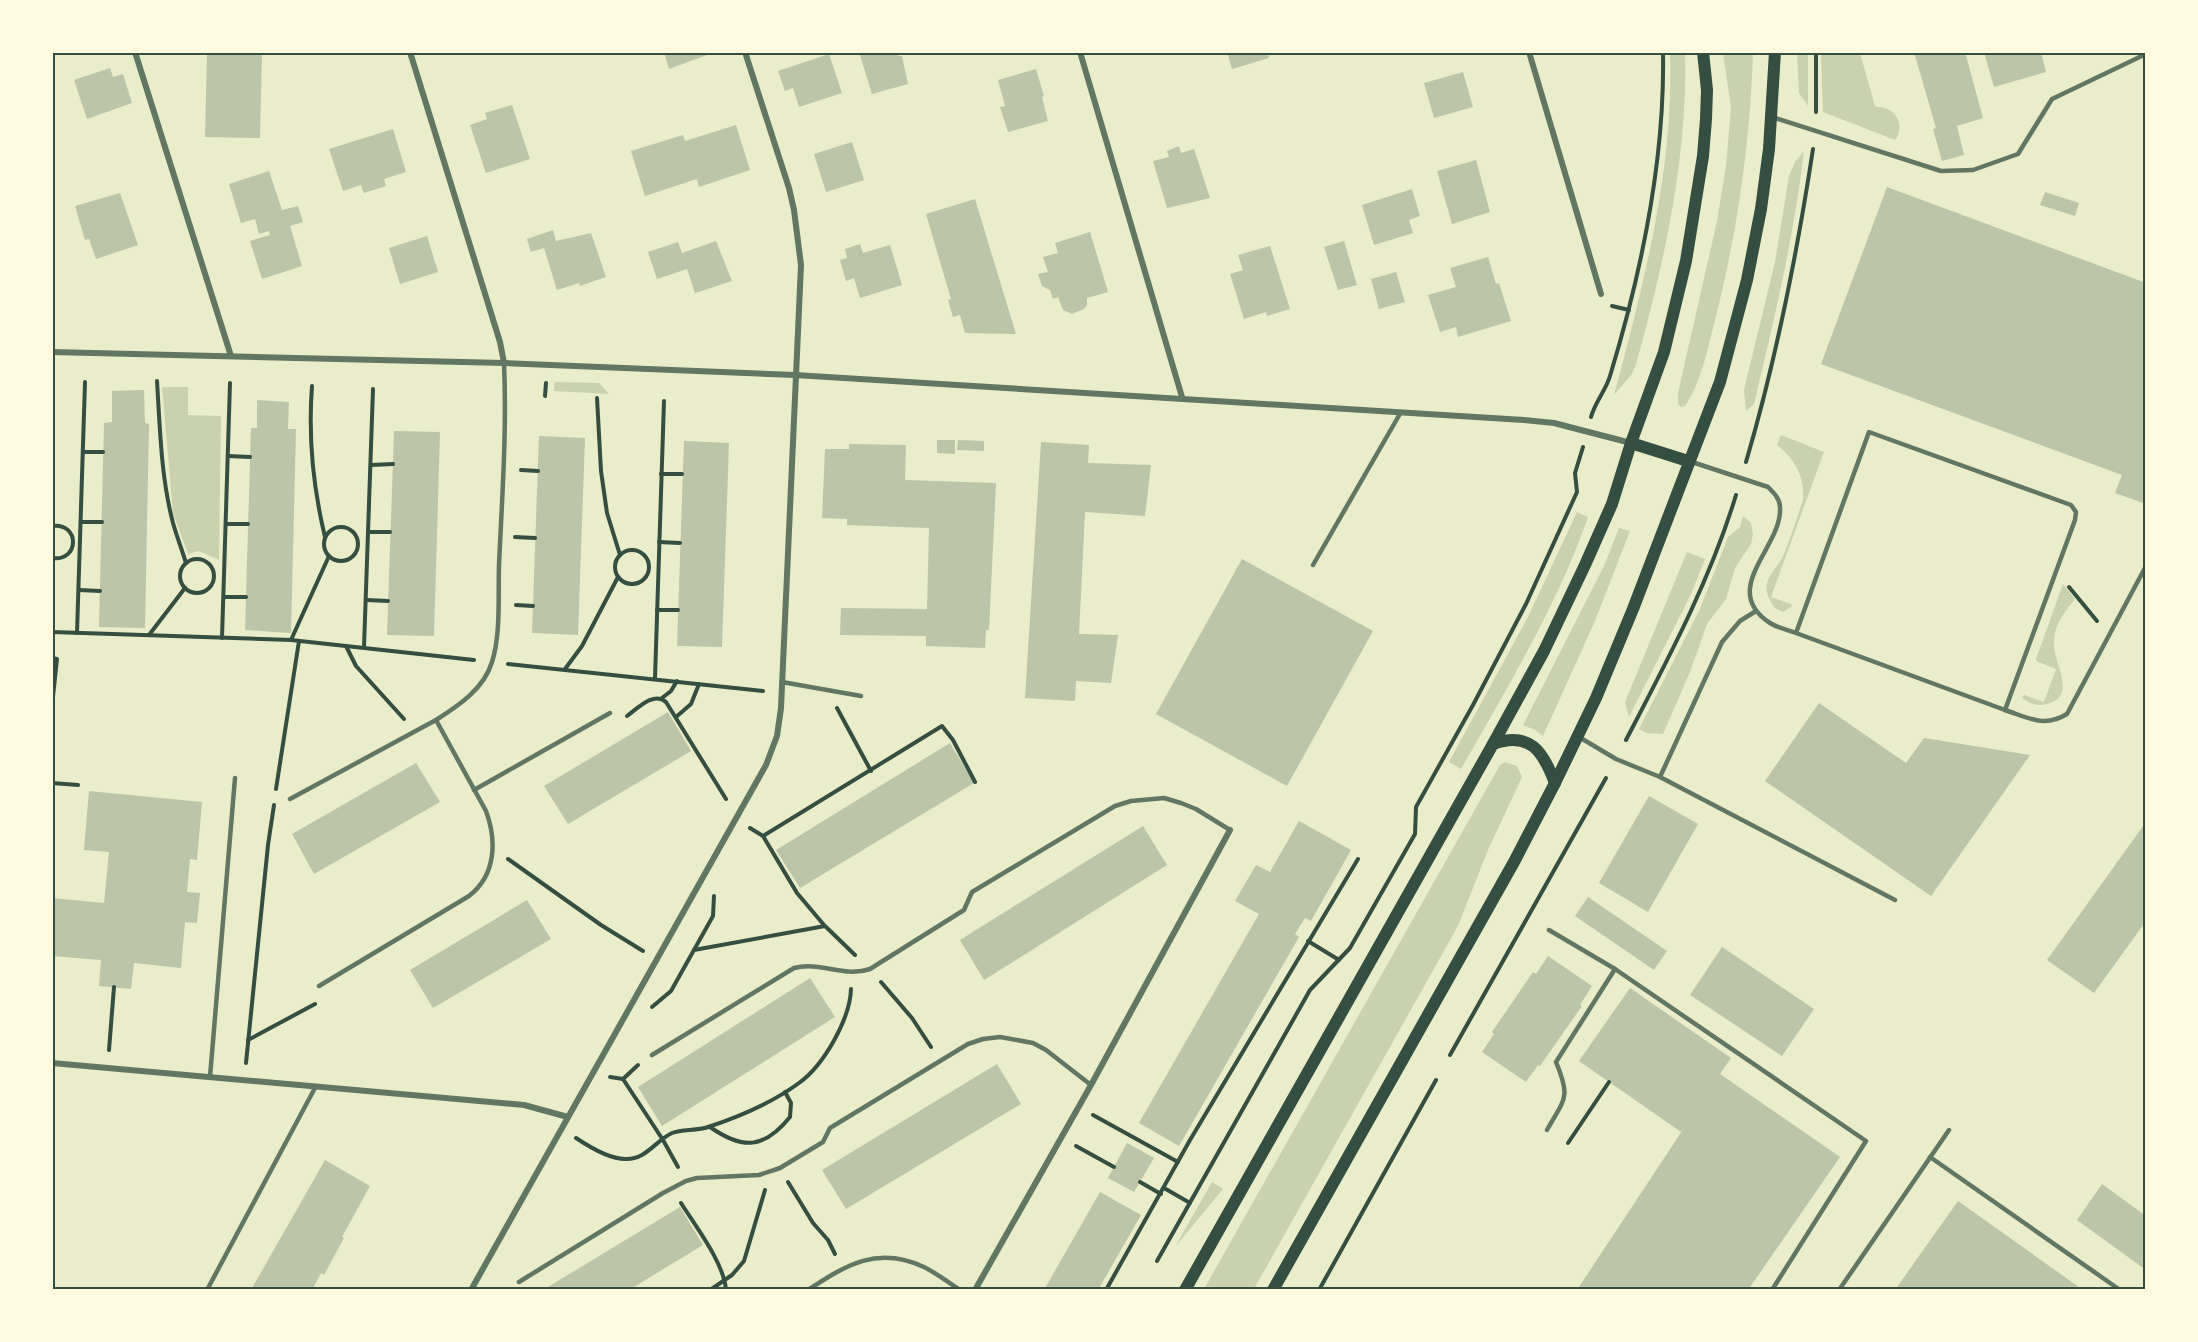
<svg xmlns="http://www.w3.org/2000/svg" width="2198" height="1342" font-family="'Work Sans',sans-serif">
<rect width="100%" height="100%" fill="#e9edc9"/>
<g fill="#cad2ad">
<path d="M1670,53H1685C1688,157 1664,264 1636,364L1632,374L1614,395C1644,284 1674,168 1670,53Z"/>
<path d="M1723,53H1753C1750,145 1737,235 1714,324C1707,351 1701,383 1685,406L1681,407L1678,404V393L1717,221L1726,166L1731,107Z"/>
<polygon points="1797,53 1808,53 1808,106 1799,93"/>
<path d="M1821,53H1860L1875,106C1880,108 1885,107 1889,110C1900,115 1903,131 1895,140L1823,112Z"/>
<path d="M1804,151C1794,237 1774,320 1754,404L1746,411L1744,390L1775,262L1789,176L1795,162Z"/>
<polygon points="555,382 599,383 609,394 554,391"/>
<polygon points="162,387 188,387 188,415 221,416 219,560 199,551 188,554 173,513"/>
<path d="M1781,435L1824,452L1771,597L1791,604L1792,606L1783,612C1776,609 1773,607 1770,600C1759,579 1777,571 1784,554C1791,536 1797,518 1803,500C1805,477 1795,459 1777,445Z"/>
<path d="M1577,512L1588,517C1559,602 1506,690 1461,769L1449,762L1528,617Z"/>
<polygon points="1743,516 1751,523 1753,534 1751,544 1735,568 1726,599 1707,624 1690,672 1663,734 1647,733 1639,729 1700,609 1728,537 1740,527"/>
<polygon points="1619,528 1630,531 1595,621 1543,736 1535,730 1523,725 1604,566"/>
<polygon points="1687,552 1705,559 1691,594 1629,717 1625,702"/>
<path d="M2063,584L2075,599C2065,612 2055,623 2054,640C2051,661 2080,695 2047,704C2039,707 2028,703 2022,698L2024,695L2044,702L2056,669L2036,661V659Z"/>
<polygon points="1505,762 1517,766 1522,777 1488,850 1458,926 1254,1289 1204,1289 1500,765"/>
<polygon points="1212,1182 1223,1189 1175,1247"/>
</g>
<g fill="#bcc5a7">
<polygon points="207,52 262,52 260,138 205,137"/>
<polygon points="664,52 706,52 707,55 669,69"/>
<polygon points="859,52 898,52 899,56 902,56 908,84 872,94"/>
<polygon points="1227,52 1268,52 1269,58 1232,69"/>
<polygon points="1914,52 1965,52 1983,118 1957,126 1964,155 1942,161 1933,129 1936,128"/>
<polygon points="1984,52 2041,52 2046,72 1994,87"/>
<polygon points="829,54 842,93 799,107 793,88 785,91 778,71"/>
<polygon points="110,68 113,77 123,74 132,103 87,119 74,80"/>
<polygon points="1036,69 1044,96 1042,97 1048,121 1008,132 1000,107 1005,106 998,80"/>
<polygon points="1463,72 1473,107 1434,118 1424,83"/>
<polygon points="512,105 530,159 486,173 470,125 487,119 485,113"/>
<polygon points="736,125 750,170 699,187 697,179 645,196 631,151 683,135 685,141"/>
<polygon points="393,129 406,172 384,179 386,186 364,193 361,185 343,191 329,149"/>
<polygon points="852,142 864,180 826,192 814,154"/>
<polygon points="1179,146 1181,153 1194,149 1210,198 1167,208 1153,161 1169,157 1167,151"/>
<polygon points="1476,160 1490,212 1452,224 1437,171"/>
<polygon points="269,171 282,210 298,206 303,222 290,226 302,266 262,279 250,241 270,235 269,231 259,234 255,219 241,223 229,184"/>
<polygon points="1887,187 2146,283 2146,504 2115,493 2122,475 1821,364"/>
<polygon points="1412,189 1420,216 1409,220 1413,233 1374,245 1362,205"/>
<polygon points="2045,192 2079,203 2075,216 2040,205"/>
<polygon points="120,193 138,245 96,259 89,239 85,240 75,206"/>
<polygon points="975,199 1016,334 965,333 960,315 953,317 948,300 951,299 926,214"/>
<polygon points="553,230 556,241 591,233 606,277 580,286 579,283 557,290 544,248 531,252 527,239"/>
<polygon points="1090,232 1108,292 1087,298 1087,305 1084,309 1072,314 1063,310 1058,297 1053,299 1050,290 1042,286 1038,274 1048,272 1043,257 1058,253 1055,243"/>
<polygon points="427,236 438,272 400,284 389,248"/>
<polygon points="716,241 732,281 695,293 687,269 657,279 648,252 678,242 682,253"/>
<polygon points="1344,241 1357,285 1338,290 1324,247"/>
<polygon points="860,244 863,253 890,245 902,285 860,298 854,278 846,281 840,260 847,258 845,249"/>
<polygon points="1270,246 1290,309 1267,316 1266,312 1244,319 1230,274 1243,270 1238,255"/>
<polygon points="1488,257 1496,284 1499,283 1511,321 1458,337 1456,327 1440,332 1428,295 1456,287 1450,268"/>
<polygon points="1396,272 1405,302 1379,309 1371,279"/>
<polygon points="144,390 145,423 149,424 145,628 99,627 104,423 112,422 112,391"/>
<polygon points="257,400 289,402 288,429 296,429 291,633 245,630 251,428 257,428"/>
<polygon points="394,431 440,432 434,636 387,635"/>
<polygon points="539,436 585,438 578,635 532,633"/>
<polygon points="937,440 955,440 955,454 937,453"/>
<polygon points="958,440 984,441 984,451 957,450"/>
<polygon points="684,441 729,443 722,647 677,646"/>
<polygon points="1041,442 1089,445 1088,463 1151,465 1145,516 1085,512 1079,634 1118,635 1111,683 1076,681 1075,701 1025,698"/>
<polygon points="849,444 906,445 905,480 996,483 989,630 986,630 985,648 926,646 926,636 840,635 841,608 927,609 929,528 847,525 847,519 822,518 825,449 849,449"/>
<polygon points="1242,559 1373,631 1287,786 1156,714"/>
<polygon points="1819,703 1906,763 1924,738 2030,755 1931,896 1765,781"/>
<polygon points="668,712 691,751 568,824 544,786"/>
<polygon points="950,743 974,783 800,888 776,850"/>
<polygon points="416,763 440,802 314,874 292,834"/>
<polygon points="89,791 202,802 197,860 190,859 187,892 200,893 197,923 185,922 181,968 134,963 131,989 99,986 101,960 52,956 52,898 104,903 109,852 84,850"/>
<polygon points="1649,796 1698,824 1648,912 1599,883"/>
<polygon points="1299,821 1351,850 1311,921 1305,918 1295,934 1299,937 1179,1146 1139,1123 1259,914 1235,901 1256,865 1270,872"/>
<polygon points="2146,822 2146,921 2094,993 2047,960"/>
<polygon points="1143,826 1167,865 984,980 960,940"/>
<polygon points="1588,897 1667,951 1654,970 1575,916"/>
<polygon points="527,900 551,939 433,1008 410,970"/>
<polygon points="1722,947 1814,1009 1782,1056 1690,995"/>
<polygon points="1548,956 1592,986 1580,1005 1582,1006 1540,1066 1538,1065 1526,1082 1482,1052 1494,1034 1492,1032 1533,972 1536,974"/>
<polygon points="810,978 835,1017 662,1126 638,1087"/>
<polygon points="1630,988 1731,1058 1720,1074 1840,1157 1748,1290 1577,1290 1686,1125 1681,1132 1579,1061"/>
<polygon points="997,1064 1021,1104 846,1209 822,1170"/>
<polygon points="1127,1143 1154,1158 1134,1192 1108,1178"/>
<polygon points="325,1160 370,1186 342,1237 344,1238 324,1275 321,1273 312,1290 251,1290"/>
<polygon points="2102,1184 2146,1216 2146,1270 2077,1220"/>
<polygon points="1100,1192 1141,1215 1098,1290 1044,1290"/>
<polygon points="1958,1201 2083,1290 1895,1290"/>
<polygon points="680,1207 703,1245 629,1290 543,1290"/>
</g>
<g fill="none" stroke-linecap="round" stroke-linejoin="round">
<g stroke="#344e41" stroke-width="4">
<polyline points="1816,52 1816,112"/>
<polyline points="1612,306 1629,310"/>
<path d="M157,381C160,429 161,477 173,523C177,537 182,550 186,563"/>
<path d="M312,386C308,438 313,487 325,537"/>
<polyline points="545,396 546,383"/>
<polyline points="597,398 601,471 607,513 620,555"/>
<path d="M1591,417C1595,402 1606,390 1610,376C1641,274 1665,159 1663,52"/>
<polyline points="83,452 103,452"/>
<polyline points="228,456 250,457"/>
<path d="M1746,462C1776,360 1797,254 1813,149"/>
<polyline points="371,465 393,464"/>
<polyline points="521,470 538,471"/>
<polyline points="661,474 682,474"/>
<polyline points="81,522 102,522"/>
<polyline points="226,524 248,524"/>
<path d="M52,526C80,522 80,562 52,558"/>
<circle cx="341" cy="544" r="17"/>
<polyline points="368,532 390,532"/>
<polyline points="515,537 535,538"/>
<polyline points="659,542 680,543"/>
<circle cx="632" cy="567" r="17"/>
<circle cx="197" cy="576" r="17"/>
<polyline points="2069,587 2097,621"/>
<polyline points="79,590 100,591"/>
<polyline points="224,597 246,597"/>
<polyline points="366,600 388,601"/>
<polyline points="516,605 533,606"/>
<polyline points="657,610 678,610"/>
<polyline points="52,632 291,640 474,660"/>
<polyline points="77,633 85,382"/>
<polyline points="149,635 185,588"/>
<polyline points="222,638 230,383"/>
<polyline points="291,640 329,556"/>
<polyline points="346,646 356,666 404,719"/>
<polyline points="364,647 373,389"/>
<polyline points="52,658 57,659 52,706"/>
<polyline points="508,664 763,691"/>
<polyline points="565,669 582,646 618,577"/>
<polyline points="655,678 664,401"/>
<polyline points="662,698 671,691 677,681"/>
<polyline points="837,708 871,771"/>
<path d="M627,716C638,708 654,691 666,702L726,799"/>
<polyline points="676,717 691,704 699,684"/>
<path d="M1626,740C1667,661 1710,581 1736,495"/>
<polyline points="52,783 78,785"/>
<polyline points="276,789 299,641"/>
<polyline points="750,828 763,836 942,726 953,740 975,782"/>
<polyline points="763,836 797,893 824,925"/>
<polyline points="508,859 601,925 643,951"/>
<polyline points="1308,941 1339,960"/>
<polyline points="694,950 825,926 855,955"/>
<polyline points="881,982 912,1018 931,1047"/>
<polyline points="652,1007 671,991 713,916 714,896"/>
<polyline points="248,1040 315,1004"/>
<polyline points="109,1050 114,987"/>
<polyline points="1450,1055 1606,778"/>
<polyline points="246,1063 268,845 274,805"/>
<polyline points="638,1065 623,1079 663,1140 678,1167"/>
<polyline points="610,1077 623,1079"/>
<polyline points="1093,1115 1178,1162"/>
<path d="M710,1127C743,1150 764,1149 790,1117L791,1103L785,1092"/>
<path d="M576,1138C588,1146 609,1159 625,1159C646,1160 655,1141 672,1133C682,1129 697,1131 708,1127C739,1117 773,1102 799,1083C824,1065 850,1019 851,989"/>
<polyline points="1568,1143 1609,1082"/>
<polyline points="1076,1146 1114,1167"/>
<polyline points="788,1182 813,1223 828,1240 835,1254"/>
<polyline points="1140,1182 1161,1194"/>
<polyline points="1164,1188 1190,1203"/>
<path d="M681,1203C696,1227 724,1263 726,1290"/>
<polyline points="1157,1261 1310,990 1350,948 1415,834 1416,807 1473,705 1526,604 1577,492 1575,473 1583,447"/>
<polyline points="710,1290 732,1275 744,1261 765,1190"/>
<polyline points="1106,1290 1190,1140 1358,859"/>
<polyline points="1319,1290 1436,1080"/>
</g>
<g stroke="#617663" stroke-width="4.5">
<polyline points="1772,117 1941,171 1973,170 2018,154 2052,99 2146,54"/>
<path d="M1692,462L1768,487C1774,493 1780,499 1780,507C1783,547 1718,589 1770,623C1778,628 1788,630 1796,633L2005,710L2075,520L2076,512L2071,505L1869,432L1796,633"/>
<polyline points="1313,565 1401,412"/>
<polyline points="782,682 861,696"/>
<path d="M2005,710C2029,718 2044,728 2067,714L2146,566"/>
<polyline points="1579,737 1616,759 1660,777 1895,900"/>
<polyline points="1660,777 1722,642 1740,621 1756,611"/>
<polyline points="474,790 610,713"/>
<path d="M290,799L436,720C458,706 484,689 492,662C501,634 498,595 499,565C502,498 507,431 504,363"/>
<polyline points="1549,930 1615,969 1866,1141 1772,1290"/>
<path d="M319,986L469,896C496,875 497,841 486,811L436,720"/>
<path d="M652,1055L794,968C820,961 844,978 870,969L964,910L972,892L1115,806L1131,801L1164,798L1181,803L1196,809L1230,830"/>
<polyline points="210,1077 235,778"/>
<path d="M1547,1130C1565,1098 1571,1098 1556,1062L1615,969"/>
<polyline points="1930,1157 2120,1290"/>
<polyline points="519,1282 663,1193 686,1181 697,1178 759,1175 780,1168 823,1142 830,1128 968,1044 983,1039 1000,1037 1033,1043 1046,1050 1091,1085"/>
<polyline points="207,1290 316,1086"/>
<path d="M808,1290C846,1265 878,1245 924,1267C936,1273 948,1282 960,1290"/>
<polyline points="1839,1290 1949,1130"/>
</g>
<g stroke="#617663" stroke-width="6">
<polyline points="135,52 231,356"/>
<polyline points="410,52 500,342 504,363"/>
<polyline points="1080,52 1182,397"/>
<polyline points="1529,52 1601,294"/>
<polyline points="52,352 504,363 795,375 1524,420 1554,423 1631,443"/>
<polyline points="52,1063 524,1105 568,1117"/>
<polyline points="471,1290 766,765 777,736 781,708 801,265 794,210 789,188 745,52"/>
<polyline points="975,1290 1091,1085 1230,830"/>
</g>
<g stroke="#344e41" stroke-width="12">
<polyline points="1631,443 1688,461"/>
<path d="M1493,744C1530,731 1543,751 1555,783"/>
<polyline points="1185,1290 1493,744 1544,651 1585,565 1612,504 1631,443 1664,352 1686,261 1703,156 1706,119 1707,90 1703,52"/>
<polyline points="1273,1290 1514,862 1555,783 1596,698 1633,609 1720,382 1747,280 1761,209 1769,149 1775,52"/>
</g>
</g>
<rect width="2198" height="1342" fill="none" stroke="#fefae0" stroke-width="108"/>
<rect x="54" y="54" width="2090" height="1234" fill="none" stroke="#344e41" stroke-width="2"/>
</svg>
